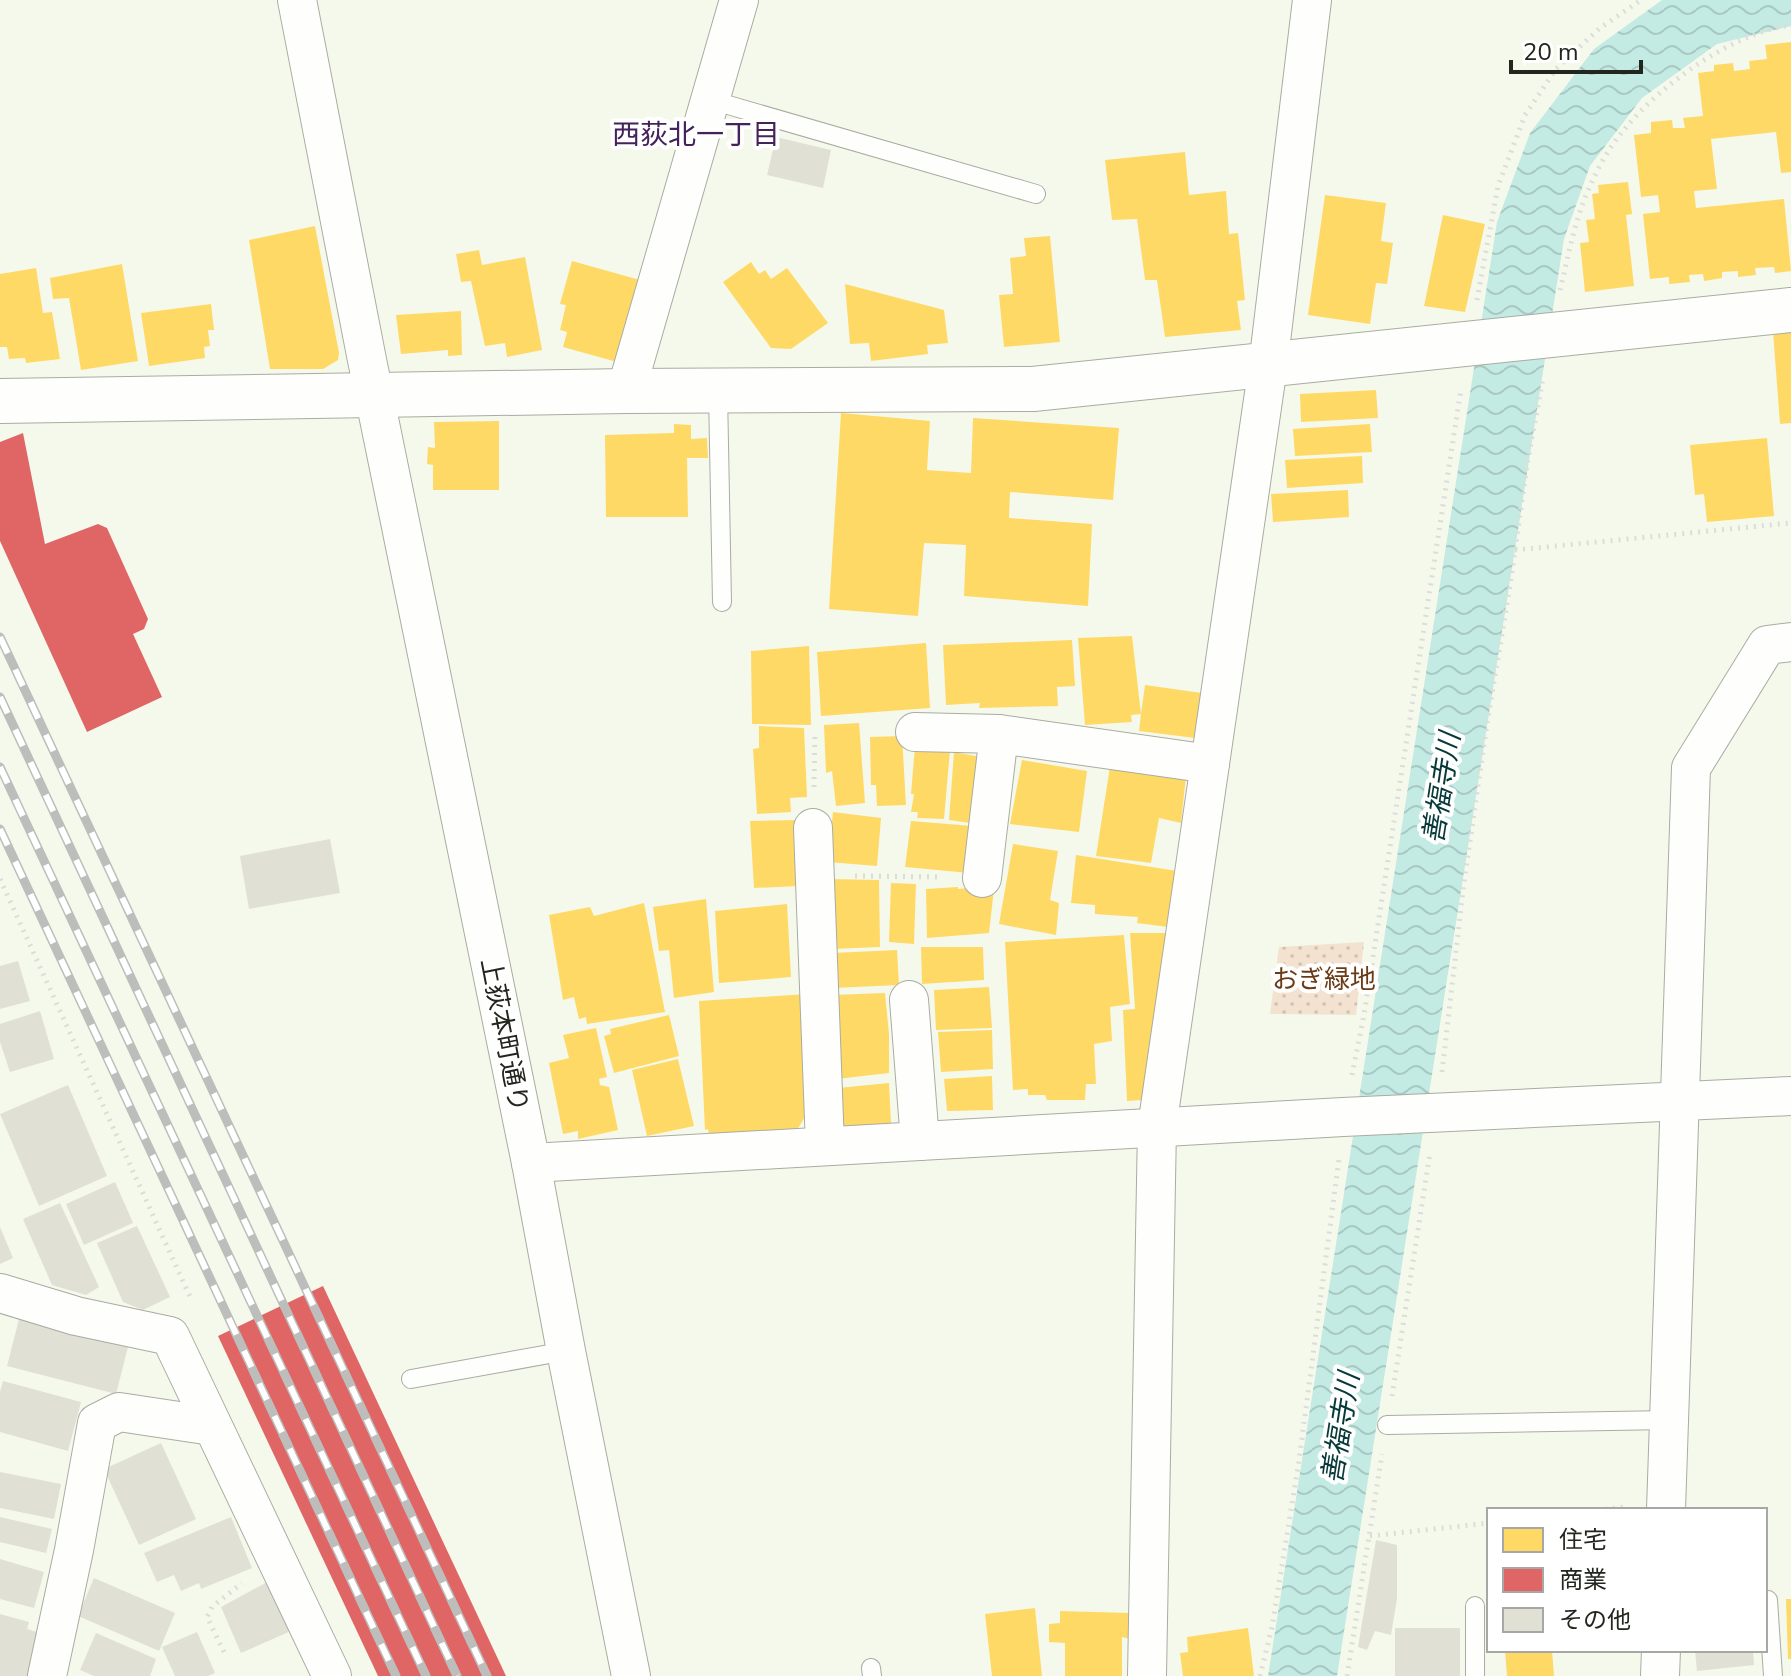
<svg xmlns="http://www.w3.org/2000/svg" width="1791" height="1676" font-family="'Nunito Sans','Noto Sans JP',sans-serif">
<defs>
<pattern id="grass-dots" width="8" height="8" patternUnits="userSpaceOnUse" patternTransform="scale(2)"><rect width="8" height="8" fill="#f3e2d0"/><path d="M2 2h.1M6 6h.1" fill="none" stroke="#d0c2b2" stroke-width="1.8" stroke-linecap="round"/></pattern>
<pattern id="water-waves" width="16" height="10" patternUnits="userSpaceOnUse" patternTransform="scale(2)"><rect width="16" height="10" fill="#c4eae4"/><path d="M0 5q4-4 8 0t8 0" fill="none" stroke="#a8c9c3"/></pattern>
</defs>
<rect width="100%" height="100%" fill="#f5f9ec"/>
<polygon fill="url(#grass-dots)" points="1364,942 1356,1015 1270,1014 1279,947"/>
<polygon fill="url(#water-waves)" points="1662,0 1791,0 1791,26 1717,44 1642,98 1590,166 1564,239 1337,1676 1268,1676 1497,222 1530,133 1594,49"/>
<g fill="#ffd966">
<polygon points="1791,42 1791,172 1781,173 1776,132 1711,139 1717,189 1694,191 1696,208 1784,199 1791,271 1775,273 1774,267 1755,268 1756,275 1738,277 1738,271 1722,272 1722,278 1704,281 1703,274 1689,275 1690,282 1669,284 1669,277 1650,279 1643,214 1660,212 1658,195 1641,197 1634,135 1651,133 1651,122 1672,120 1673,128 1685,128 1683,118 1703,116 1698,73 1714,71 1714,65 1733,63 1734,71 1750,69 1749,61 1767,59 1765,45"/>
<polygon points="1185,152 1189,195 1226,191 1229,234 1238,233 1245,300 1237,301 1241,330 1165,337 1157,280 1145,280 1137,219 1112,220 1105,160"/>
<polygon points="1628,182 1632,214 1626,215 1634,286 1585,292 1580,243 1589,242 1586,220 1595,219 1592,194 1599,193 1598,185"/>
<polygon points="1325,195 1386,203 1381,241 1393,243 1387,284 1376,283 1370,324 1308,315"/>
<polygon points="1443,215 1485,224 1465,312 1424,306"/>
<polygon points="315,226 339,353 338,360 323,369 270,369 249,240"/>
<polygon points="1050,236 1060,342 1004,347 999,295 1013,294 1010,258 1026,256 1024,238"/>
<polygon points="479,250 482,265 525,257 542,350 507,357 505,343 485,346 471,281 461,282 456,254"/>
<polygon points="572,261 640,280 617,362 563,347 567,332 560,330 566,305 560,304"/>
<polygon points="751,262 759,274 765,270 771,279 787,268 828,323 791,349 771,348 723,282"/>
<polygon points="122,264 138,361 81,370 69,298 53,299 50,278"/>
<polygon points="36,268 43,313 52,312 60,359 26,363 25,358 9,359 7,347 0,347 0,274"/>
<polygon points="845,284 944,310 948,343 927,345 928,354 871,361 869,343 850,344"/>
<polygon points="211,304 214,330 208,330 210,346 204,347 205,358 149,366 141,313"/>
<polygon points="461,311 462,355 448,356 448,350 401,354 396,315"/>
<polygon points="1791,331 1791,423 1780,424 1773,332"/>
<polygon points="1376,390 1378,418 1301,422 1300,394"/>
<polygon points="841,413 930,421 927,470 971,473 973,418 1119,428 1113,500 1010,492 1009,518 1092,524 1088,606 964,596 966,545 924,543 918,616 829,609"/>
<polygon points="499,421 499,490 433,490 433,465 427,464 428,447 435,448 434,422"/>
<polygon points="674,424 691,425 691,439 707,438 708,458 687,458 688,517 606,517 605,435 674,433"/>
<polygon points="1370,424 1372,452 1295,456 1293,429"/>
<polygon points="1767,438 1774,516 1707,522 1704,494 1695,495 1690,445"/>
<polygon points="1362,456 1363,483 1287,488 1285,460"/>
<polygon points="1348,490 1349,517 1273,522 1271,494"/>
<polygon points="1132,636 1141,714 1145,685 1209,694 1195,738 1139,731 1141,714 1131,715 1132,722 1085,725 1078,638"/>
<polygon points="1072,640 1075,686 1057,687 1058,706 979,708 980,703 946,705 943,645"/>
<polygon points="926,643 930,708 821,716 817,652"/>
<polygon points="809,646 811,725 752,724 751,651"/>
<polygon points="859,723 865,803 836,806 832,771 826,773 824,725"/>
<polygon points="759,726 804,728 807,797 790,798 791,812 757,814 753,749 759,748"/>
<polygon points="902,736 906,805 877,806 876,785 871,785 870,737"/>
<polygon points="915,746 950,750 944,819 917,818 918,812 911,812 914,794 911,794"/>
<polygon points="954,752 981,757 977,824 949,820"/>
<polygon points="1022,760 1087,771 1079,832 1010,824"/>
<polygon points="1111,760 1187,767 1181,823 1159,818 1151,863 1096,856"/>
<polygon points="833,812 881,818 877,866 828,862"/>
<polygon points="794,820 799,886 754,888 750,821"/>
<polygon points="911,821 973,826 969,873 905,867"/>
<polygon points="1013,844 1058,851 1050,900 1059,903 1056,935 999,924"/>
<polygon points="1076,855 1177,871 1168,927 1137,923 1138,917 1095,914 1095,905 1071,903"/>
<polygon points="831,879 879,880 880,947 833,949"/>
<polygon points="891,883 916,884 914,944 889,942"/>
<polygon points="958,887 958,889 976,887 994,889 989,933 927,938 926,889"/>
<polygon points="706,899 714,992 674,998 669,950 659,951 653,907"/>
<polygon points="644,903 665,1012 587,1024 586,1017 579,1019 574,997 563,1000 549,915 590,907 594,916"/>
<polygon points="787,904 791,977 719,983 715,911"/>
<polygon points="1130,933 1168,933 1142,1100 1127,1101 1123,1010 1135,1009"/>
<polygon points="1124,935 1130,1004 1110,1007 1112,1041 1094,1044 1096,1084 1086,1084 1085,1100 1047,1100 1045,1095 1028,1095 1028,1089 1013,1090 1005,942"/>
<polygon points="921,947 983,947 984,980 922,984"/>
<polygon points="897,950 899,985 833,988 832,953"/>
<polygon points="989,987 992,1028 936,1030 934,990"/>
<polygon points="885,993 889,1034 889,1073 837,1079 832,995"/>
<polygon points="806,994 812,1105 797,1130 709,1135 708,1129 705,1130 699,1001"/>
<polygon points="669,1015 679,1056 614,1073 604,1036 611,1034 610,1029"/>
<polygon points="596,1028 607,1077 599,1079 600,1085 609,1087 618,1130 578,1139 578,1131 563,1134 549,1063 569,1058 563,1035"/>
<polygon points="992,1030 993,1069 941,1072 938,1032"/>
<polygon points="678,1059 694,1126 647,1136 632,1070"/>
<polygon points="992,1076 993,1110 947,1111 944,1079"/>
<polygon points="889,1083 891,1123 847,1127 840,1122 838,1088"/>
<polygon points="1786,1599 1791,1599 1791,1659 1788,1659"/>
<polygon points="1035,1608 1042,1676 992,1676 985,1614"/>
<polygon points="1060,1611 1131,1613 1130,1639 1122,1637 1122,1676 1065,1676 1065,1643 1049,1642 1049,1624 1060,1623"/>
<polygon points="1248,1628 1254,1676 1183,1676 1180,1653 1188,1652 1187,1637"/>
<polygon points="1505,1650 1552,1650 1554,1676 1507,1676"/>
</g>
<g fill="#e06666">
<polygon points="23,433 45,544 98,524 107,528 148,619 144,629 133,634 162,697 87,732 0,541 0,442"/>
<polygon points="323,1286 506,1676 378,1676 218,1336"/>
</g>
<g fill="#e1e0d4">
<polygon points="776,137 831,150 823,188 767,175"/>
<polygon points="330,839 340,893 249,909 240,856"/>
<polygon points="18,961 30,1001 0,1009 0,966"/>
<polygon points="40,1011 54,1059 10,1072 0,1042 0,1024"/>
<polygon points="68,1085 107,1176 39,1206 0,1114"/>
<polygon points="115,1182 133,1223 84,1245 66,1204"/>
<polygon points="60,1203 99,1287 86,1295 52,1285 23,1219"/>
<polygon points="137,1226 170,1297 143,1310 123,1302 97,1243"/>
<polygon points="0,1227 13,1258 0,1264"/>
<polygon points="19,1319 128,1347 116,1394 7,1366"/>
<polygon points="3,1381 81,1402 68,1451 0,1432 0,1392"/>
<polygon points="161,1443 196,1519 139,1545 104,1469"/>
<polygon points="0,1472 61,1484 54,1519 0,1508"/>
<polygon points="0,1517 52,1529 46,1553 0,1542"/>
<polygon points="231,1517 252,1568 201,1589 199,1583 181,1591 174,1575 157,1582 144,1553"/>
<polygon points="1376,1540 1397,1545 1397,1599 1391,1635 1375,1631 1367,1650 1358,1647"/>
<polygon points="0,1559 44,1572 34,1608 0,1599"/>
<polygon points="94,1578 175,1613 159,1651 78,1616"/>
<polygon points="269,1581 291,1631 241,1653 221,1607"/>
<polygon points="0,1614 29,1622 27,1629 50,1636 30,1676 0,1676"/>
<rect x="1395" y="1628" width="65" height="48"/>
<polygon points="197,1632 215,1673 208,1676 175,1676 162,1647"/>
<polygon points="96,1633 156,1659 150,1676 94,1676 80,1670"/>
<polygon points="1695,1650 1753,1650 1754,1665 1697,1671"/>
</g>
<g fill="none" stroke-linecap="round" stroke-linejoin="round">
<g stroke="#a9aca2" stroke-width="20">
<g id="service">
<polyline points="711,100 1036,194"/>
<polyline points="718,392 722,602"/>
<polyline points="411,1379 566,1351"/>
<polyline points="1387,1425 1669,1420"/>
<polyline points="1768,1600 1773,1676"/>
<polyline points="871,1668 872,1676"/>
<polyline points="1475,1676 1475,1606"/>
</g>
</g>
<g stroke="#a9aca2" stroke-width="40">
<g id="minor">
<polyline points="297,0 367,360 531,1163 566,1351 631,1676"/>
<polyline points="626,391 739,0"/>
<polyline points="915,732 999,734 1210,764"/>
<polyline points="813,828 825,1146"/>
<polyline points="982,878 999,734"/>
<polyline points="909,1000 920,1141"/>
<polyline points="531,1163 1343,1117 1791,1096"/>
<polyline points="0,1293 76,1316 170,1336 332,1676"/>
<polyline points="1666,1510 1691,768 1767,645 1791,642"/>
<polyline points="47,1676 74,1550 97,1423 119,1412 212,1426"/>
<polyline points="1147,1676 1157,1127 1268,366 1312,0"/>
<polyline points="1660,1676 1661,1650"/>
</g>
</g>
<g stroke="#a9aca2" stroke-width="46">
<polyline id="tertiary" points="0,401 626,391 1033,389 1791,310"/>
</g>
<g stroke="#dcddd8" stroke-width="5" stroke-dasharray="2 6" stroke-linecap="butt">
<path d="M1560,290C1569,254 1575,217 1591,184C1599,166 1610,146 1623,131C1661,84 1730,34 1791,25"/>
<polyline points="1477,300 1498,186 1525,115 1556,69 1600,28 1641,0"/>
<polyline points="1515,550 1791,523"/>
<polyline points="814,787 815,731"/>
<polyline points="855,876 941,877"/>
<polyline points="0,879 191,1299 190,1301"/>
<polyline points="1442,1072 1464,882 1487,724 1510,586 1527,465 1543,378"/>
<polyline points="1352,1075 1364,1015 1461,389"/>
<polyline points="1392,1396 1430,1153"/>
<polyline points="1597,1510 1626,1507"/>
<polyline points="1370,1536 1489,1523"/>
<polyline points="224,1652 207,1617 212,1607 242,1583"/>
<polyline points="1260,1676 1272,1627 1299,1461 1339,1159"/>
<polyline points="1347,1676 1382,1454"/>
</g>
<use href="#service" stroke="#fefefc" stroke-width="18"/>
<use href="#minor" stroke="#fefefc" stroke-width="38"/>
<use href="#tertiary" stroke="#fefefc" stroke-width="44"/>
<g stroke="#bdbebb" stroke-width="9">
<g id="rail">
<polyline points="0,637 487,1676"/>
<polyline points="0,697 457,1676"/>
<polyline points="0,767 426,1676"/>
<polyline points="0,829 396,1676"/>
</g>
</g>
<use href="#rail" stroke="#fff" stroke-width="6" stroke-dasharray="18" stroke-linecap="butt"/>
</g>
<g text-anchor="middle" stroke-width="8" stroke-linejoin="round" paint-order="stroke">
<g font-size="26" fill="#6b3b17" stroke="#fff">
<text x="1324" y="988">おぎ緑地</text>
</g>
<g font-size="26" fill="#23261e" stroke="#fff">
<text transform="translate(505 1035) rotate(79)" y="9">上荻本町通り</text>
</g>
<g font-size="28" fill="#44225a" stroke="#fff">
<text x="696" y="144">西荻北一丁目</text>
</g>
<g font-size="28" font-style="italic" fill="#063938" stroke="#fff">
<text transform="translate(1441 788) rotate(-81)" y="10">善福寺川</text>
<text transform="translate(1340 1428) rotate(-81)" y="10">善福寺川</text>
</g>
</g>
<rect x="1487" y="1508" width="280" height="144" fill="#ffffff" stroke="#a7a8a5" stroke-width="2"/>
<rect x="1503" y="1528" width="40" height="24" fill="#ffd966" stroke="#a7a8a5" stroke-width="2"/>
<text x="1559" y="1548" font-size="24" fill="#23261e">住宅</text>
<rect x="1503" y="1568" width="40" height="24" fill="#e06666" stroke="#a7a8a5" stroke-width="2"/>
<text x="1559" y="1588" font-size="24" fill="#23261e">商業</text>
<rect x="1503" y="1608" width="40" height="24" fill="#e1e0d4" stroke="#a7a8a5" stroke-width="2"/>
<text x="1559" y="1628" font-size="24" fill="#23261e">その他</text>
<path d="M1511 60v12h130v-12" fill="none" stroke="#23261e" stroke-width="4"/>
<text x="1523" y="60" font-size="24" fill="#23261e" stroke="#ffffff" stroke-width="6" paint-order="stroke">20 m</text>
</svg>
